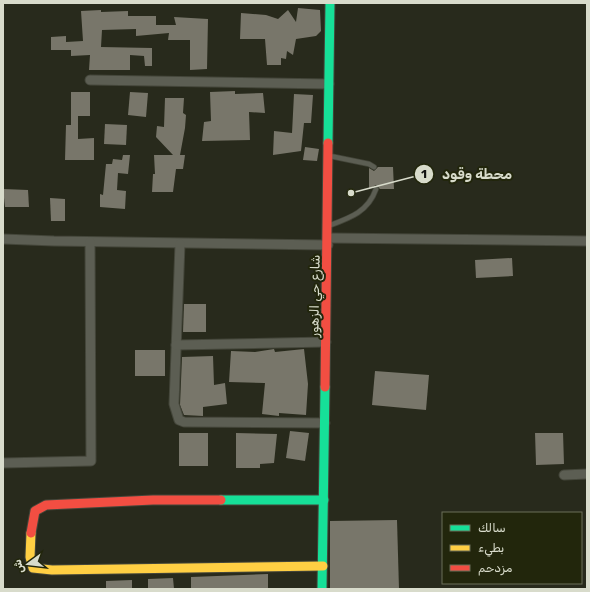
<svg xmlns="http://www.w3.org/2000/svg" width="590" height="592" font-family="Rubik,'Noto Naskh Arabic',sans-serif">
<rect width="100%" height="100%" fill="#282a1c"/>
<g fill="#78766a">
<polygon points="298,8 320,10 321,31 316,36 296,39 293,55 287,51 286,59 281,58 281,65 267,65 265,39 240,39 241,13 266,15 278,19 288,10 296,22"/>
<polygon points="101,10 101,12 128,11 128,16 156,16 156,25 176,25 174,17 208,19 207,69 190,70 190,40 168,40 169,33 136,36 136,29 102,30 101,47 152,48 152,66 145,66 144,56 130,55 130,70 89,70 90,55 71,56 71,50 51,50 51,37 66,36 66,42 83,41 81,11"/>
<polygon points="235,91 235,94 263,93 265,113 249,112 250,140 202,141 204,122 211,121 210,92"/>
<polygon points="71,92 90,92 90,116 78,116 78,139 94,138 94,160 65,160 66,125 71,125"/>
<polygon points="130,92 148,93 146,117 128,115"/>
<polygon points="294,94 313,95 311,123 304,123 301,151 273,155 274,131 292,133"/>
<polygon points="165,98 184,98 183,113 186,115 185,128 180,155 185,155 183,169 176,169 173,192 152,192 153,174 155,174 154,155 173,155 156,137 157,126 164,127"/>
<polygon points="105,124 127,125 126,145 104,144"/>
<polygon points="305,147 319,149 317,161 303,160"/>
<polygon points="123,155 130,155 128,174 118,173 117,190 126,191 125,209 100,207 100,194 103,195 106,164 112,164 113,159 122,160"/>
<polygon points="378,167 393,167 394,189 380,189 376,185 369,189 369,168 374,171"/>
<polygon points="3,189 28,190 29,207 5,207"/>
<polygon points="50,198 65,199 65,221 51,221"/>
<polygon points="512,258 513,276 476,278 475,260"/>
<polygon points="184,304 206,304 206,332 183,332"/>
<polygon points="274,349 275,352 304,349 308,384 306,415 279,413 279,416 262,414 265,383 229,382 231,351 255,352"/>
<rect x="135" y="350" width="30" height="26"/>
<polygon points="213,356 214,385 225,383 227,404 203,407 203,416 184,415 180,405 182,357"/>
<polygon points="375,371 429,375 426,410 372,405"/>
<polygon points="290,431 309,433 305,461 286,458"/>
<rect x="179" y="433" width="29" height="33"/>
<polygon points="236,433 277,434 274,463 260,464 260,468 236,468"/>
<polygon points="535,433 563,433 564,464 536,465"/>
<polygon points="397,520 399,589 330,589 330,521"/>
<polygon points="268,574 268,589 191,589 191,577"/>
<polygon points="173,578 174,589 148,589 148,579"/>
<polygon points="132,580 132,589 106,589 106,581"/>
</g>
<g fill="none" stroke-linecap="round" stroke-linejoin="round">
<g stroke="#44463a" stroke-width="6">
<g id="lane">
<polyline points="330,156 369,164 374,167"/>
<path d="M328,226C350,218 368,212 376,189"/>
</g>
</g>
<g stroke="#44463a" stroke-width="11">
<g id="street">
<polyline points="90,80 329,84"/>
<polyline points="328,238 587,241"/>
<polyline points="3,239 54,241 328,245"/>
<polyline points="180,244 174,404 179,420 184,422 325,423"/>
<polyline points="176,345 326,342"/>
<polyline points="3,463 91,461 90,242"/>
<polyline points="564,475 587,474"/>
</g>
</g>
<g stroke="#44463a" stroke-width="11">
<g id="fast">
<polyline points="328,143 330,3"/>
<polyline points="221,500 324,500"/>
<polyline points="322,589 325,387"/>
</g>
</g>
<g stroke="#44463a" stroke-width="11">
<polyline id="slow" points="31,533 30,557 33,568 52,570 323,566"/>
</g>
<g stroke="#44463a" stroke-width="11">
<g id="jam">
<polyline points="325,387 328,143"/>
<polyline points="31,533 35,511 46,505 153,500 221,500"/>
</g>
</g>
<use href="#lane" stroke="#5c5e53" stroke-width="4.5"/>
<use href="#street" stroke="#5c5e53" stroke-width="9"/>
<use href="#fast" stroke="#16e098" stroke-width="9"/>
<use href="#slow" stroke="#ffcf43" stroke-width="9"/>
<use href="#jam" stroke="#f24e42" stroke-width="9"/>
</g>
<g text-anchor="middle" stroke-width="4" stroke-linejoin="round" paint-order="stroke">
<g font-size="13" fill="#d8dbcb" stroke="#22260c">
<text transform="translate(314 296) rotate(-89)" y="5">شارع حي الزهور</text>
</g>
</g>
<path fill="none" stroke="#d8dbcb" stroke-width="1.5" d="M351 193L424 174"/>
<g fill="#d8dbcb" stroke="#22260c" stroke-width="1.5">
<circle cx="351" cy="193" r="4"/>
<circle cx="424" cy="174" r="10"/>
</g>
<g font-size="12" text-anchor="middle" font-weight="bold" fill="#111">
<text x="424" y="178">1</text>
</g>
<g font-size="14" text-anchor="middle" font-weight="bold" fill="#d8dbcb" stroke="#22260c" stroke-width="4" stroke-linejoin="round" paint-order="stroke">
<text x="477" y="179">محطة وقود</text>
</g>
<rect width="590" height="592" fill="none" stroke="#d8dbcb" stroke-width="8"/>
<rect x="442" y="512" width="140" height="72" fill="#22260c" stroke="#6b6e58"/>
<rect x="450" y="525" width="20" height="6" fill="#16e098" stroke="#6b6e58"/>
<text x="478" y="532" font-size="12" fill="#d8dbcb">سالك</text>
<rect x="450" y="545" width="20" height="6" fill="#ffcf43" stroke="#6b6e58"/>
<text x="478" y="552" font-size="12" fill="#d8dbcb">بطيء</text>
<rect x="450" y="565" width="20" height="6" fill="#f24e42" stroke="#6b6e58"/>
<text x="478" y="572" font-size="12" fill="#d8dbcb">مزدحم</text>
<g transform="translate(28 564) rotate(255)" stroke="#22260c" stroke-width="3" paint-order="stroke">
<path d="M0-3L7 15L0 10L-7 15Z" fill="#d8dbcb"/>
<text y="-6" font-size="11" font-weight="bold" text-anchor="middle" fill="#d8dbcb">ش</text>
</g>
</svg>
